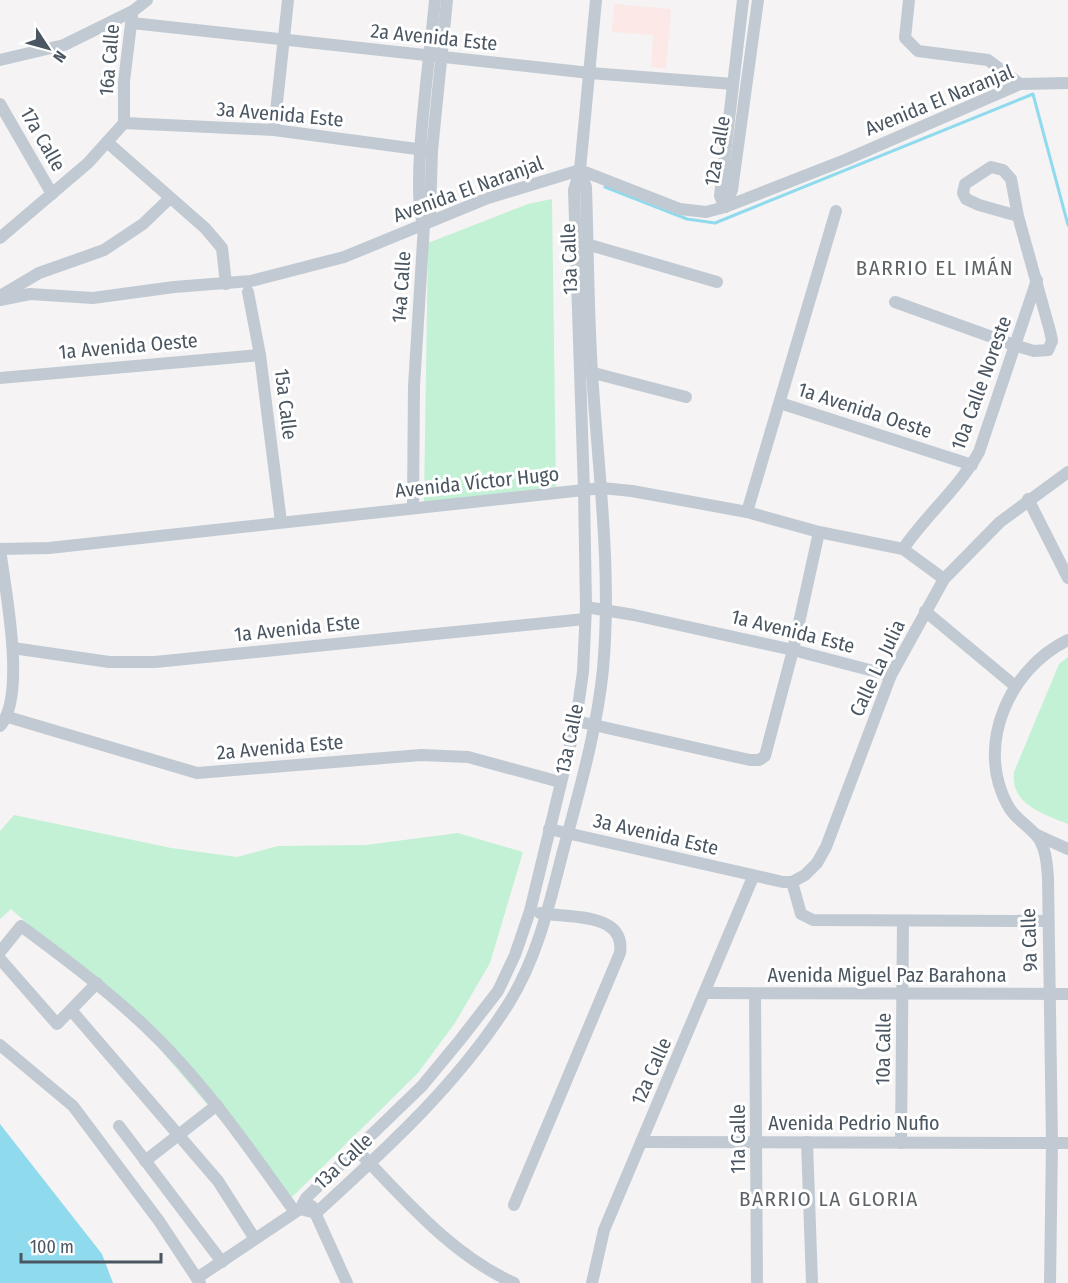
<svg xmlns="http://www.w3.org/2000/svg" width="1068" height="1283" font-family="'Fira Sans Condensed',sans-serif">
<rect width="100%" height="100%" fill="#f5f3f3"/>
<polygon fill="#fce8e6" points="614,4 671,9 666,69 651,67 653,35 612,32"/>
<g fill="#c3f1d5">
<polygon points="552,199 556,487 424,502 428,243 528,204"/>
<path d="M1068,657V824C1043,814 1010,804 1014,772L1059,664Z"/>
<polygon points="14,815 171,848 237,857 278,846 366,845 458,833 523,852 490,963 455,1023 418,1073 289,1200 153,1041 69,960 11,909 0,919 0,831"/>
</g>
<polygon fill="#90daee" points="0,1124 102,1254 113,1283 0,1283"/>
<g fill="none" stroke-linecap="round" stroke-linejoin="round">
<polyline stroke="#90daee" stroke-width="3" points="605,187 687,219 715,223 1033,94 1068,225"/>
<g stroke="#c1cad2" stroke-width="12">
<polyline points="909,0 905,38 918,51 988,60 1020,84"/>
<polyline points="132,23 590,73 733,84"/>
<polyline points="0,60 64,45 133,11 147,0"/>
<polyline points="0,104 52,194"/>
<polyline points="124,123 274,130 432,151"/>
<polyline points="124,123 124,81 132,16"/>
<polyline points="274,130 288,0"/>
<polyline points="107,142 205,228 222,248 226,284"/>
<polyline points="725,207 732,190 758,0"/>
<polyline points="725,207 720,196 743,0"/>
<path d="M424,225C409,196 432,42 435,0"/>
<polyline points="0,238 88,163 124,123"/>
<polyline points="583,243 717,282"/>
<polyline points="248,292 260,355 281,522"/>
<polyline points="0,296 39,273 104,250 143,224 169,199"/>
<polyline points="0,300 30,294 93,298 174,287 251,281 344,257 488,198 580,170 680,209 706,212 725,207 845,160 1020,84 1068,83"/>
<polyline points="895,302 1017,346 1034,351 1048,350 1052,341 1050,331 1018,216 1011,179 1003,170 991,167 965,184 963,193 966,199 979,205 1018,216"/>
<polyline points="586,371 686,397"/>
<polyline points="0,378 260,355"/>
<polyline points="780,403 972,465"/>
<polyline points="1028,499 1068,578"/>
<polyline points="413,508 414,386 424,225 430,214 432,151 447,0"/>
<polyline points="747,512 836,211"/>
<polyline points="0,549 49,548 602,488 632,491 747,512 819,532 903,549 944,579"/>
<path d="M903,549C926,515 959,488 979,452L1037,280"/>
<polyline points="586,607 634,615 793,650 885,674"/>
<polyline points="925,611 1015,686"/>
<polyline points="13,648 109,662 155,662 585,619"/>
<polyline points="8,717 197,773 421,755 468,757 560,782"/>
<polyline points="576,721 750,760 759,760 765,756 793,650 819,532"/>
<path d="M0,726C27,696 5,589 0,549"/>
<polyline points="549,829 783,882 792,882 805,875 817,863 826,847 891,675 944,579 1000,522 1068,472"/>
<polyline points="1037,835 1068,849"/>
<polyline points="792,882 801,914 813,920 1047,921"/>
<path d="M0,952L21,926C64,958 107,990 146,1027C204,1082 249,1148 295,1212"/>
<polyline points="0,959 57,1024 97,983"/>
<polyline points="706,993 1068,994"/>
<polyline points="755,994 757,1283"/>
<polyline points="71,1010 218,1181 255,1239"/>
<polyline points="0,1045 73,1106 159,1221 200,1283"/>
<polyline points="119,1126 222,1262"/>
<polyline points="641,1142 1068,1143"/>
<polyline points="807,1142 812,1283"/>
<polyline points="901,1143 903,921"/>
<path d="M356,1149C405,1199 450,1254 514,1283"/>
<polyline points="145,1161 217,1105"/>
<path d="M514,1205L620,953C626,912 569,918 540,913"/>
<polyline points="312,1206 347,1283"/>
<path d="M300,1209L316,1213C386,1149 458,1084 509,1003C537,958 549,906 562,855C578,795 597,731 603,669C612,570 598,470 592,372C588,310 588,248 586,187L580,170"/>
<polyline points="197,1278 300,1209 306,1198 422,1086 460,1040 498,991 515,955 530,911 576,721 583,672 586,607 584,490 574,190 580,170 596,0"/>
<polyline points="592,1283 604,1230 753,877"/>
<path d="M1050,1283L1052,1143L1048,878C1047,864 1046,845 1035,834C1025,823 1014,818 1007,804C975,744 1010,668 1068,640"/>
</g>
</g>
<g text-anchor="middle" stroke-width="6" stroke-linejoin="round" paint-order="stroke">
<g font-size="20" fill="#4a5661" stroke="#fff">
<text transform="translate(434 37) rotate(6)" y="7">2a Avenida Este</text>
<text transform="translate(109 60) rotate(-85)" y="7">16a Calle</text>
<text transform="translate(939 100) rotate(-22)" y="7">Avenida El Naranjal</text>
<text transform="translate(280 114) rotate(5)" y="7">3a Avenida Este</text>
<text transform="translate(43 139) rotate(60)" y="7">17a Calle</text>
<text transform="translate(717 151) rotate(-80)" y="7">12a Calle</text>
<text transform="translate(468 189) rotate(-20)" y="7">Avenida El Naranjal</text>
<text transform="translate(569 259) rotate(-92)" y="7">13a Calle</text>
<text transform="translate(401 287) rotate(-86)" y="7">14a Calle</text>
<text transform="translate(128 346) rotate(-5)" y="7">1a Avenida Oeste</text>
<text transform="translate(981 383) rotate(-70)" y="7">10a Calle Noreste</text>
<text transform="translate(286 404) rotate(83)" y="7">15a Calle</text>
<text transform="translate(865 410) rotate(18)" y="7">1a Avenida Oeste</text>
<text transform="translate(477 482) rotate(-6)" y="7">Avenida Víctor Hugo</text>
<text transform="translate(297 628) rotate(-6)" y="7">1a Avenida Este</text>
<text transform="translate(793 631) rotate(14)" y="7">1a Avenida Este</text>
<text transform="translate(877 668) rotate(-65)" y="7">Calle La Julia</text>
<text transform="translate(569 739) rotate(-78)" y="7">13a Calle</text>
<text transform="translate(280 747) rotate(-5)" y="7">2a Avenida Este</text>
<text transform="translate(656 834) rotate(13)" y="7">3a Avenida Este</text>
<text transform="translate(1029 940) rotate(-92)" y="7">9a Calle</text>
<text x="887" y="982">Avenida Miguel Paz Barahona</text>
<text transform="translate(883 1049) rotate(-89)" y="7">10a Calle</text>
<text transform="translate(651 1071) rotate(-66)" y="7">12a Calle</text>
<text x="854" y="1130">Avenida Pedrio Nufio</text>
<text transform="translate(738 1139) rotate(-90)" y="7">11a Calle</text>
<text transform="translate(343 1161) rotate(-43)" y="7">13a Calle</text>
</g>
<g font-size="21" letter-spacing="1.5" fill="#5f6368" stroke="#fff">
<text x="935" y="275">BARRIO EL IMÁN</text>
<text x="829" y="1206">BARRIO LA GLORIA</text>
</g>
</g>
<g transform="translate(48 48) rotate(126)" stroke="#ffffff" stroke-width="4.5" paint-order="stroke">
<path d="M0-4.5L10 22L0 15L-10 22Z" fill="#4a5661"/>
<text y="-9" font-size="16" font-weight="bold" text-anchor="middle" fill="#4a5661">N</text>
</g>
<path d="M21 1253v9h140v-9" fill="none" stroke="#4a5661" stroke-width="3"/>
<text x="30" y="1253" font-size="18" fill="#4a5661" stroke="#ffffff" stroke-width="4.5" paint-order="stroke">100 m</text>
</svg>
